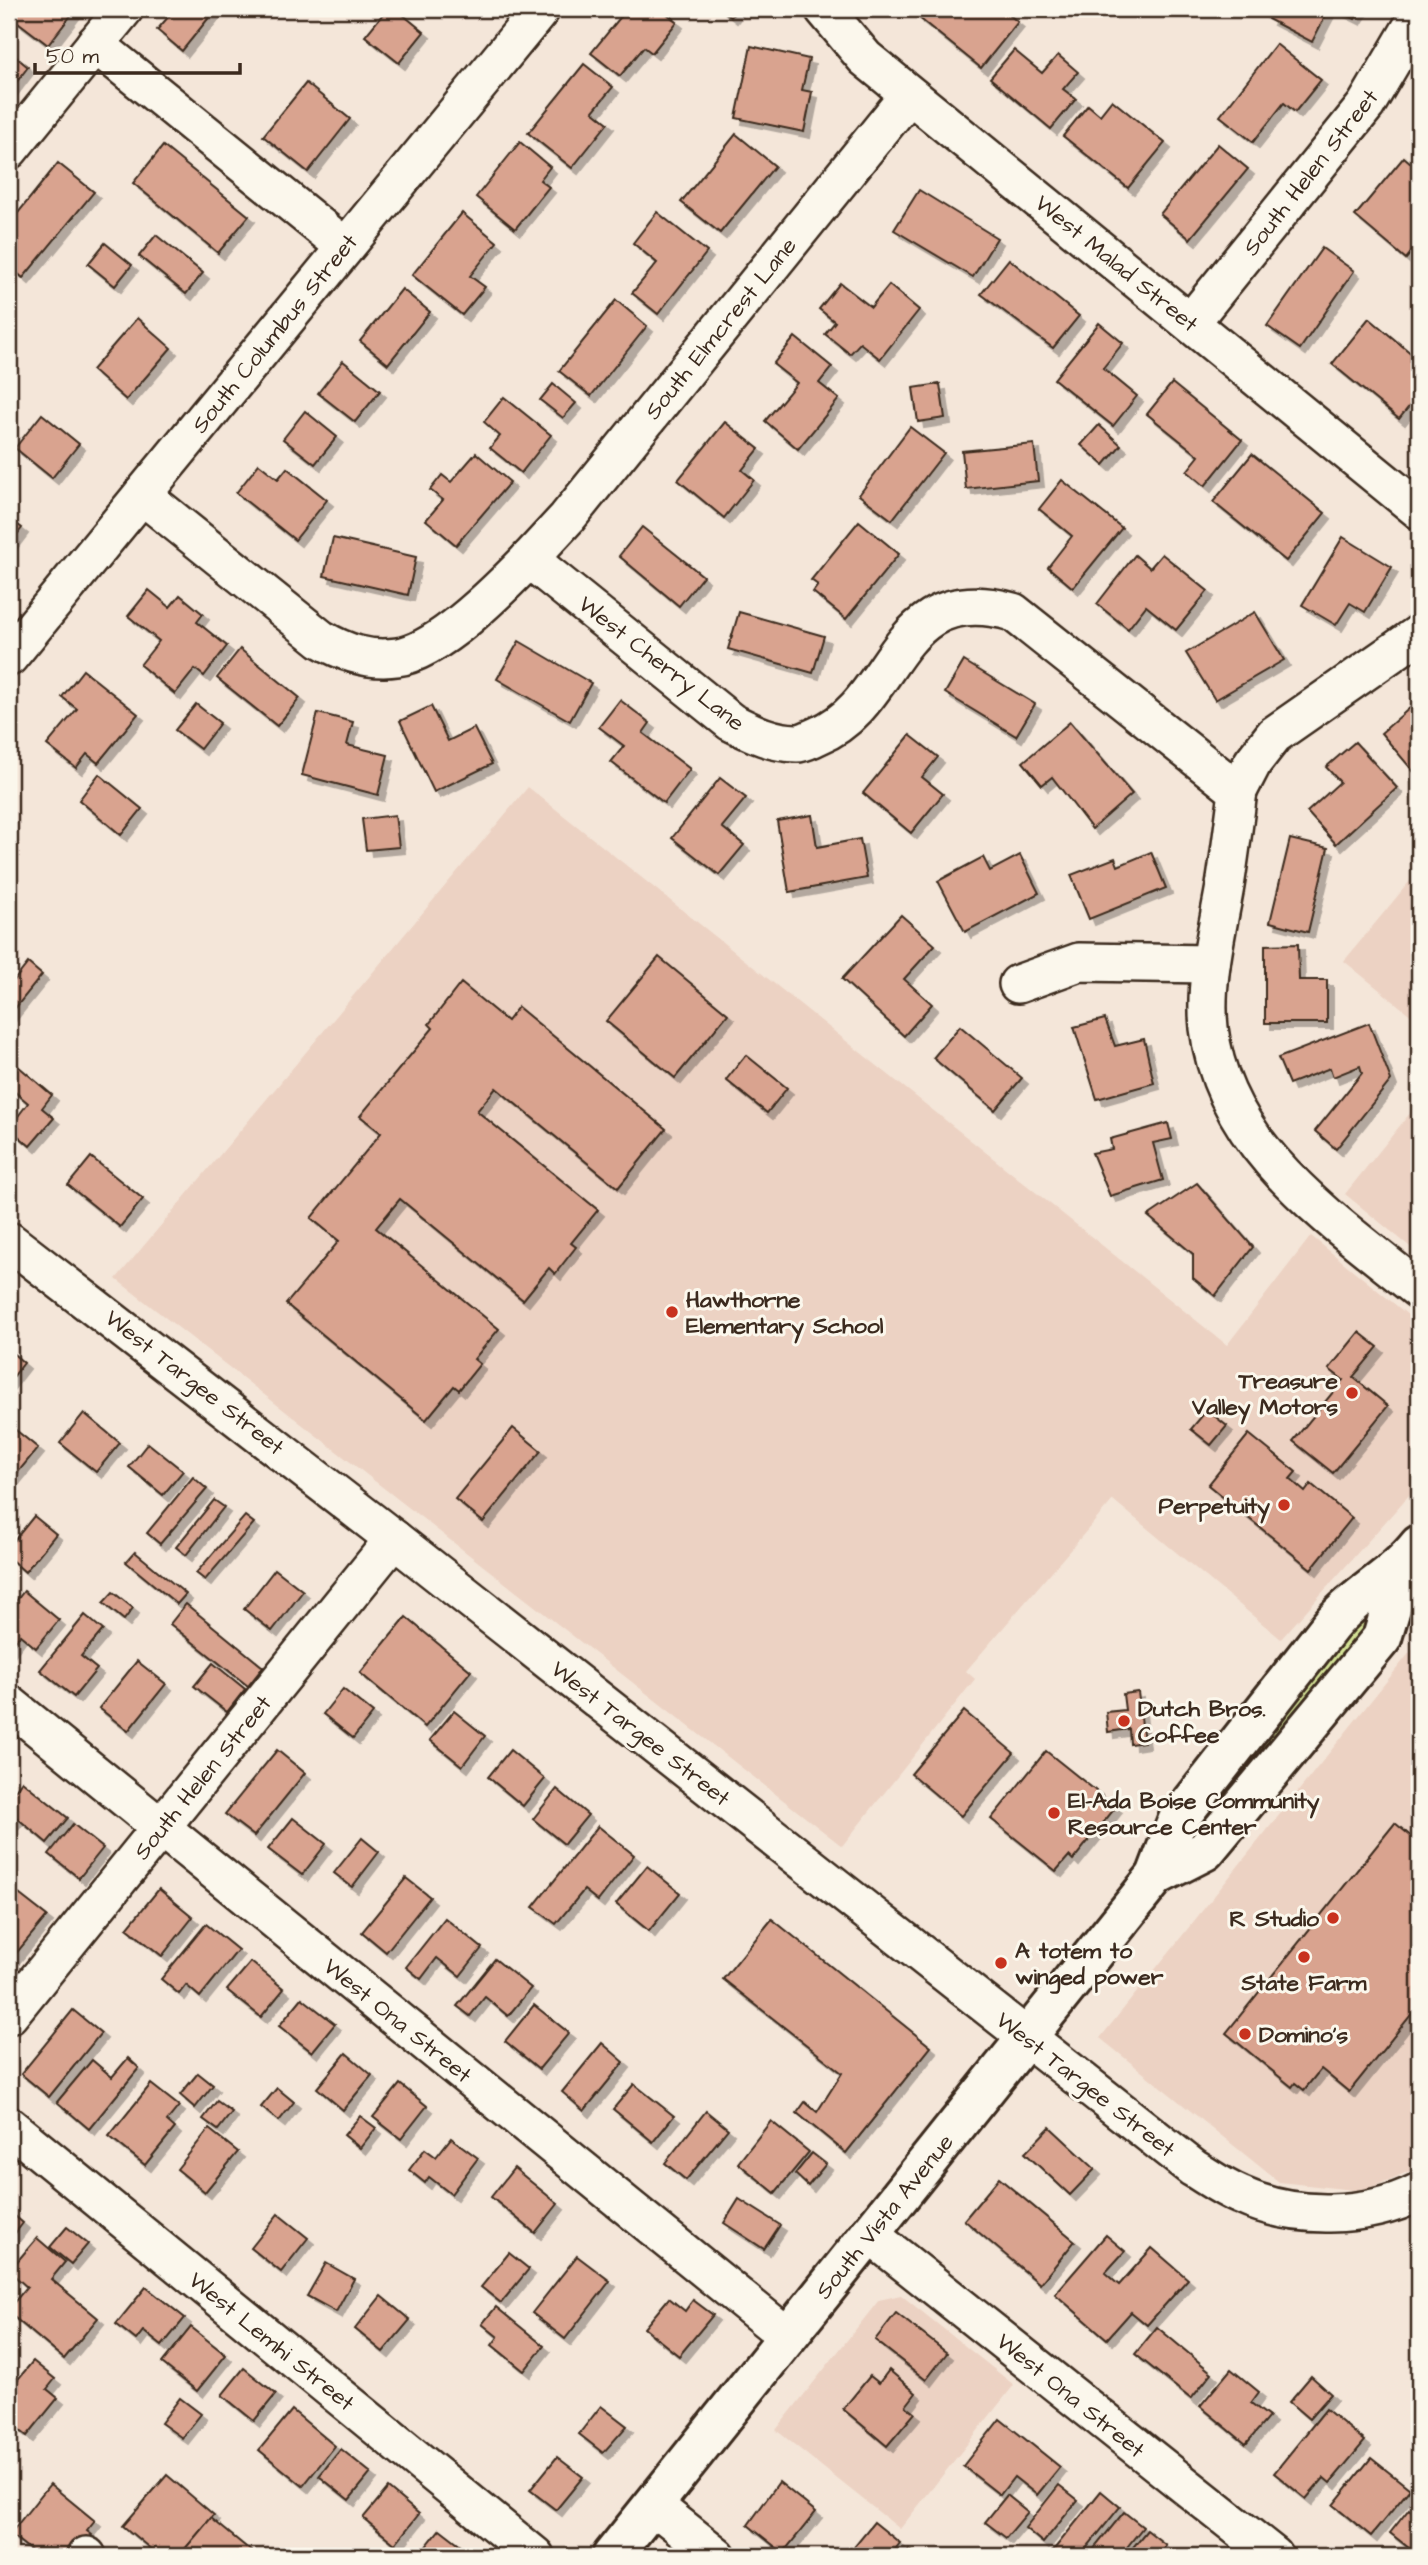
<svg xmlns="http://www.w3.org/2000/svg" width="1428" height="2565" font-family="'Architects Daughter',sans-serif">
<defs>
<filter id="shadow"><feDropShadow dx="6" dy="6" stdDeviation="0" flood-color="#0004"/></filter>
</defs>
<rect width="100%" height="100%" fill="#f4e6d9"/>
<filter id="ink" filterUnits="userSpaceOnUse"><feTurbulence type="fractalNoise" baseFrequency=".0143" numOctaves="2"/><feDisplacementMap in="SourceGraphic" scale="14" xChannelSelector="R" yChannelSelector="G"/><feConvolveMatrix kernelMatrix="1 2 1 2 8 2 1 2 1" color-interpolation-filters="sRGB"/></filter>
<g filter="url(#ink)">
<g fill="#ecd2c3">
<polygon points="528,787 1227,1345 1311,1236 1419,1324 1419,1484 1281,1639 1113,1500 966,1671 975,1679 842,1846 116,1279"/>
<polygon points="1419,870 1419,1022 1344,961"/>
<polygon points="1419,1102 1419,1254 1345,1194"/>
<polygon points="1419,1641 1419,2167 1363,2191 1279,2182 1100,2038"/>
<polygon points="901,2295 1014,2385 900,2529 776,2430 879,2300"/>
</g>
<polygon fill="#d5e396" stroke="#88865a" stroke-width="2" points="1386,1583 1376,1619 1197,1834 1203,1816"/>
<g fill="#d9a38f" stroke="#3b2a1e" stroke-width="2" filter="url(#shadow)">
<polygon points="16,9 76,9 48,45 10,16"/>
<polygon points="175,9 216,9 182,51 157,30"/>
<polygon points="387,9 396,9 424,32 399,63 365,36"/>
<polygon points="627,9 661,9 677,22 652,53 644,47 620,76 591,53"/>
<polygon points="721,9 737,9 731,17"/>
<polygon points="924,9 1002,9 1018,22 981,68 918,17"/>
<polygon points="1274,9 1329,9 1312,42 1268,19"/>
<polygon points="1335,9 1361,9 1355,19"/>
<polygon points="1276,44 1321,80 1295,112 1284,103 1253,142 1220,116"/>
<polygon points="751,46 809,59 802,90 812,92 804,132 736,118"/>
<polygon points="1014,50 1042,73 1058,55 1078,72 1063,89 1076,99 1051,129 990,78"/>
<polygon points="9,51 28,67 9,92"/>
<polygon points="584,64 613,87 593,111 608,123 572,168 528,133"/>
<polygon points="306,83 350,119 308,172 263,136"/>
<polygon points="1112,100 1165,143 1128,188 1063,136 1088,105 1100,115"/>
<polygon points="736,134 775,166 720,233 681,202"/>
<polygon points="520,142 550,167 540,180 549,187 515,229 476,197"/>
<polygon points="1218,144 1248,169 1190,239 1160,214"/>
<polygon points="163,146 249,216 218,253 133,183"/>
<polygon points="1404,157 1419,170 1419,243 1406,259 1355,216"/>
<polygon points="58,163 94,192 23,278 9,266 9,224"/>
<polygon points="919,190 997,238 973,277 894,230"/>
<polygon points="657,212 707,252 658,314 632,293 657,263 633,243"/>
<polygon points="462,213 497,242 470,276 485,287 462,315 412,275"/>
<polygon points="156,235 203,273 186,294 139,256"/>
<polygon points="105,243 132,265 115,286 88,264"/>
<polygon points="1322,248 1354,271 1300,349 1267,326"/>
<polygon points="1009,259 1079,316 1053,348 981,294"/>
<polygon points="840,283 871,307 889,285 919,310 880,359 860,343 850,354 825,334 835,322 819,309"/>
<polygon points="402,289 430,312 388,364 360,341"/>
<polygon points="616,300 647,326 591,396 559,371"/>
<polygon points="137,318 171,348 126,400 92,370"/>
<polygon points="1369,318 1419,360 1419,394 1399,419 1332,364"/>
<polygon points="1099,323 1123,343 1103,368 1137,396 1113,426 1054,379"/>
<polygon points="795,337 832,367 819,383 839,399 798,449 765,421 797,383 773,364"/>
<polygon points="343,361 380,391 355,422 318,393"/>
<polygon points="1172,383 1242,440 1205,486 1187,471 1199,456 1147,414"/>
<polygon points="553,384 576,403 563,418 540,400"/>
<polygon points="940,384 945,418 918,422 913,388"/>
<polygon points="504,397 551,435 521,473 490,448 500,436 484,422"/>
<polygon points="305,411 337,437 315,464 283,439"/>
<polygon points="42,414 79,444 52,478 15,448"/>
<polygon points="725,422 759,449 742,470 754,480 724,518 678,480"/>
<polygon points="1099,425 1121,445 1104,465 1081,445"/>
<polygon points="910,427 944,453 892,520 859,495"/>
<polygon points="1034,444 1038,481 966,489 962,451"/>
<polygon points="476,453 510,482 456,545 426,520 443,500 430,490 442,475 451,482"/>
<polygon points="1252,454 1325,513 1286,561 1213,502"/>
<polygon points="259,464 278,479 287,468 327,500 295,540 236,493"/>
<polygon points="1062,480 1122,528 1073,588 1048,567 1072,536 1039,509"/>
<polygon points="9,518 22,528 9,545"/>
<polygon points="859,521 899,554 846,619 813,592 818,585 811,580"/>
<polygon points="642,527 703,576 679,606 619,556"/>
<polygon points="1343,537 1392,567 1365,612 1350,603 1336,625 1302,605"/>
<polygon points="333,538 416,557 408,595 324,576"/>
<polygon points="1162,554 1208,591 1176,630 1146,606 1128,629 1097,604 1135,555 1150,568"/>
<polygon points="149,590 170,607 180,595 203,614 197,622 227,646 204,676 195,669 175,694 140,665 159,641 128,616"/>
<polygon points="739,612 824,636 813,673 728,649"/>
<polygon points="1255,612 1284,660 1215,700 1186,653"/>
<polygon points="519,641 591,683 570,721 497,679"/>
<polygon points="240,649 300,698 277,726 217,678"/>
<polygon points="964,661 1035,704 1016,736 945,693"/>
<polygon points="83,670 138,714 98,763 87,754 76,768 47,745 77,709 62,697"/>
<polygon points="620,700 650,723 643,733 690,769 664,803 611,762 624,746 599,727"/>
<polygon points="1419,700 1419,778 1381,733"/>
<polygon points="196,704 220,723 200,749 175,730"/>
<polygon points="431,706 448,741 474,728 492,764 434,792 400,721"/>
<polygon points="318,713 353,722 347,745 388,755 378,795 302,775"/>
<polygon points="1070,722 1132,794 1092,829 1052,777 1042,785 1023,762"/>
<polygon points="910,735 938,757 922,777 943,794 911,833 863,793"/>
<polygon points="1355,742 1397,788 1336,844 1307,812 1340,782 1326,767"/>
<polygon points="99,774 142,809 121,835 79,800"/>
<polygon points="720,778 746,798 722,827 744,845 719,875 672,838"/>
<polygon points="395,815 399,847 366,850 362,819"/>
<polygon points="812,815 817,847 860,839 867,878 789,892 777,821"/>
<polygon points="1290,839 1328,848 1308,932 1270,922"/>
<polygon points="1151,852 1166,888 1089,919 1071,875 1115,858 1118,866"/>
<polygon points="1020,855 1039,893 965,932 938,881 983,857 990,871"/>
<polygon points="901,915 935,945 904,979 932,1004 904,1036 842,979"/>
<polygon points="1298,944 1299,980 1327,980 1327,1023 1265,1023 1265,945"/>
<polygon points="659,957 728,1014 675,1078 606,1021"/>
<polygon points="28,963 42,975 9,1016 9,987"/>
<polygon points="461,983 507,1021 518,1007 666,1129 618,1188 496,1088 477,1111 598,1210 571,1243 576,1247 555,1274 549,1268 523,1300 400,1199 376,1228 499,1329 474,1359 480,1364 459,1390 454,1386 426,1420 286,1304 339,1241 311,1218 381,1133 360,1116 433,1028 429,1024"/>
<polygon points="1105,1019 1115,1046 1144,1039 1154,1083 1097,1099 1074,1027"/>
<polygon points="1369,1023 1391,1080 1336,1149 1315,1131 1362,1073 1360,1066 1333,1077 1330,1068 1289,1084 1278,1058"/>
<polygon points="960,1026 1022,1078 995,1110 933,1058"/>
<polygon points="746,1055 787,1088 767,1113 726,1080"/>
<polygon points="18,1066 52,1095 42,1108 54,1118 30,1146 9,1128 28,1103 9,1087 9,1077"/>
<polygon points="1168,1123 1172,1139 1153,1143 1163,1180 1110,1196 1092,1153 1112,1149 1110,1139"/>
<polygon points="91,1157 143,1199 120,1227 68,1185"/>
<polygon points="1197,1183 1253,1247 1215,1296 1193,1278 1193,1254 1148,1216"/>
<polygon points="1359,1332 1378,1347 1353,1377 1388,1406 1333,1473 1293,1441 1343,1380 1329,1369"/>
<polygon points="9,1350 24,1363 9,1382"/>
<polygon points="1207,1410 1227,1426 1211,1445 1191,1429"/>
<polygon points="84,1413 120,1443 96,1472 60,1443"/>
<polygon points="12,1427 38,1448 9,1483 9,1431"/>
<polygon points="513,1428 541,1451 483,1522 455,1499"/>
<polygon points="1249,1434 1296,1472 1290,1479 1305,1492 1311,1484 1352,1518 1311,1569 1208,1485"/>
<polygon points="148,1443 183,1471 163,1495 129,1467"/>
<polygon points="193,1477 207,1489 160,1544 147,1533"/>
<polygon points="214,1500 224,1507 186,1555 176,1547"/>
<polygon points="34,1516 56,1534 25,1572 9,1558 9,1547"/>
<polygon points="245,1516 254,1523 205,1580 196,1573"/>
<polygon points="135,1552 186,1594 177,1604 126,1562"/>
<polygon points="275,1569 303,1591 272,1631 244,1609"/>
<polygon points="24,1591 59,1620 36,1648 20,1635 9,1649 9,1610"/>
<polygon points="113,1592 133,1608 124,1620 103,1603"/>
<polygon points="186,1604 263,1667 248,1686 170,1624"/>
<polygon points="85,1615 103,1630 81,1656 97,1669 74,1697 40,1670"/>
<polygon points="406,1617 471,1671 425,1727 360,1673"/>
<polygon points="137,1661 166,1684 128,1731 99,1708"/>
<polygon points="213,1663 245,1689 227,1712 194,1686"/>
<polygon points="343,1689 373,1713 353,1738 323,1714"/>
<polygon points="1138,1692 1144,1742 1130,1744 1129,1729 1108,1732 1106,1712 1125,1710 1123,1694"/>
<polygon points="454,1711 485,1736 462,1766 430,1740"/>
<polygon points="964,1711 1014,1753 961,1816 911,1774"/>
<polygon points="277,1750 305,1773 254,1836 225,1814"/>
<polygon points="510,1750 545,1779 523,1806 488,1777"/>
<polygon points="1046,1751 1116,1807 1073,1860 1069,1856 1056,1871 991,1819"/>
<polygon points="22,1781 68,1818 47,1843 17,1818 12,1824 9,1822 9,1798"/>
<polygon points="557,1789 588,1815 564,1844 533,1819"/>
<polygon points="293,1818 326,1844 302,1875 268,1849"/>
<polygon points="1395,1823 1419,1843 1419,2005 1349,2092 1321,2069 1304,2090 1295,2083 1292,2087 1226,2033"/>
<polygon points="73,1824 103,1848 79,1878 49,1854"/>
<polygon points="598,1826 634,1855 598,1901 584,1890 556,1924 533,1907"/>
<polygon points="362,1838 379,1852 352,1887 334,1873"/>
<polygon points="647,1866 680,1893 649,1931 616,1904"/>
<polygon points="406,1878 430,1897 386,1952 362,1932"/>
<polygon points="159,1889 193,1917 162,1956 127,1928"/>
<polygon points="15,1891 47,1916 9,1962 9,1899"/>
<polygon points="445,1918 482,1948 460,1976 437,1958 421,1979 406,1967"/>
<polygon points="772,1919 931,2047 846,2153 797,2113 805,2102 817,2112 842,2073 723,1979"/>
<polygon points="206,1924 238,1950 200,1997 186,1985 179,1994 161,1979"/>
<polygon points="495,1959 531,1988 508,2016 485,1997 470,2016 457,2006"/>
<polygon points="251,1962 284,1989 261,2017 227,1990"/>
<polygon points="302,1998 335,2024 312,2052 279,2026"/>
<polygon points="534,2005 569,2033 539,2069 505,2041"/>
<polygon points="73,2010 101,2033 49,2097 21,2074"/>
<polygon points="602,2043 624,2062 584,2111 562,2092"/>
<polygon points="346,2053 372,2075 343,2110 317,2088"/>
<polygon points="128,2058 139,2068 89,2129 57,2102 92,2060 112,2077"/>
<polygon points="198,2073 213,2085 195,2108 180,2095"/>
<polygon points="151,2084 179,2106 167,2121 175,2128 145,2165 109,2136"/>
<polygon points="400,2084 427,2106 401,2139 373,2117"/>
<polygon points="634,2084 674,2116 653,2142 613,2109"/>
<polygon points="277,2088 294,2102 279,2121 261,2107"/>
<polygon points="217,2101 232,2112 218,2130 203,2119"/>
<polygon points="706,2111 728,2129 686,2180 665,2163"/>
<polygon points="360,2116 376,2128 360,2148 344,2135"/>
<polygon points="771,2121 809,2152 775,2193 738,2163"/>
<polygon points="1050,2127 1095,2169 1070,2195 1025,2153"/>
<polygon points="209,2129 238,2152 205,2192 177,2169"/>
<polygon points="451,2138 478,2158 451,2194 429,2177 425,2183 409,2170 425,2149 436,2157"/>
<polygon points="812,2153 826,2164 808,2186 795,2174"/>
<polygon points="514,2168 558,2204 535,2233 491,2197"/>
<polygon points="999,2178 1075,2241 1040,2284 964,2220"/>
<polygon points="739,2199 780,2225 764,2249 724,2223"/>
<polygon points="9,2211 23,2223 9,2241"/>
<polygon points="278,2214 308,2238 281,2272 251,2248"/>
<polygon points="67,2227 88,2244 71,2264 50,2247"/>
<polygon points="1106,2235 1125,2251 1105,2273 1119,2285 1152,2248 1188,2279 1147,2325 1131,2312 1107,2339 1055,2294"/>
<polygon points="37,2238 65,2262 51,2279 98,2318 64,2359 9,2313 9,2308 27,2287 9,2271"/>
<polygon points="509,2253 529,2269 501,2303 481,2287"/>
<polygon points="577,2256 610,2281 565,2339 532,2313"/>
<polygon points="326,2263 354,2279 336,2312 307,2296"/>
<polygon points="146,2287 185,2318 162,2346 143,2331 136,2340 116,2324"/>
<polygon points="381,2296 410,2320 383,2352 355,2329"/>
<polygon points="669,2298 685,2311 693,2300 713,2315 679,2356 644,2328"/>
<polygon points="496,2307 544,2346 524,2371 492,2345 498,2337 482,2324"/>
<polygon points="896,2313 947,2353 926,2380 875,2340"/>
<polygon points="191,2327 226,2355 197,2391 162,2363"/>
<polygon points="1157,2327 1212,2373 1191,2399 1135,2354"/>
<polygon points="33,2361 55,2379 47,2389 58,2398 27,2436 9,2422 9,2390"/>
<polygon points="244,2368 276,2394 254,2421 222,2395"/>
<polygon points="1231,2369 1259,2392 1251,2403 1269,2417 1246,2444 1200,2406"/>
<polygon points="889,2370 916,2393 906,2406 915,2413 887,2446 843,2409 870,2376 879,2383"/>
<polygon points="1311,2376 1331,2394 1309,2419 1289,2402"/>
<polygon points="180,2398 201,2414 182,2438 161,2423"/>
<polygon points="601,2406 627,2426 603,2453 579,2434"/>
<polygon points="1326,2409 1365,2441 1330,2483 1324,2478 1306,2499 1274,2473"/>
<polygon points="292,2410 335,2446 303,2486 259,2450"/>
<polygon points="1000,2419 1060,2467 1037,2495 1014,2477 1000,2495 963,2466"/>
<polygon points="341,2449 371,2473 349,2500 319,2476"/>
<polygon points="557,2457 583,2477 556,2510 530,2490"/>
<polygon points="1371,2458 1410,2489 1371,2536 1333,2505"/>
<polygon points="167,2475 214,2515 179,2556 159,2556 123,2526"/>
<polygon points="779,2482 816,2512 783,2553 748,2525"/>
<polygon points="50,2484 95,2521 87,2531 92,2535 75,2556 38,2556 10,2534"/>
<polygon points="1059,2485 1078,2500 1043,2543 1025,2528"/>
<polygon points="388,2488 419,2514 395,2544 363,2518"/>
<polygon points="1101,2491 1120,2507 1080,2556 1054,2556 1051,2553"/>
<polygon points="1007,2495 1028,2512 1006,2538 985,2522"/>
<polygon points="1409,2509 1419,2517 1419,2556 1404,2556 1410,2549 1390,2533"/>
<polygon points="1124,2512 1143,2527 1120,2556 1088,2556"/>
<polygon points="211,2518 257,2556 179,2556"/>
<polygon points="874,2522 900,2543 890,2556 846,2556"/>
<polygon points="440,2529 475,2556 423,2556 420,2554"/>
<polygon points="1147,2530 1166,2545 1157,2556 1126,2556"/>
<polygon points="909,2549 918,2556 904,2556"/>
</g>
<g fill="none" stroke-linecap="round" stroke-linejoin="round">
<g stroke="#3b2a1e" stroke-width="42">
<g id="minor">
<polyline points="824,9 865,58 1419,510"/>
<polyline points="95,44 344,246"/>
<polyline points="9,150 124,9"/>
<polyline points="1191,322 1366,105 1419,15"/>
<path d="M142,495L321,639C345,653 369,661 397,657C438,652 501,588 529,559L731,722C753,733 772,743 797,743C803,743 810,739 817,736C900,702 891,578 1013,612L1238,791C1234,823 1230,855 1225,886C1217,932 1204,982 1209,1028C1223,1149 1333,1220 1419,1290"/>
<polyline points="529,559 567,518 909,95"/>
<polyline points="9,657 541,9"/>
<polyline points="1238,791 1253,762 1274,735 1419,634"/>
<polyline points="1018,984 1079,962 1211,964"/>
<path d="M9,1241L394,1539L1193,2168C1208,2177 1223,2188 1240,2195C1294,2220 1366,2219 1419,2192"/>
<polyline points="9,1704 787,2336"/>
<polyline points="9,2015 394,1539"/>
<polyline points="9,2126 535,2556"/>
<polyline points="869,2234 1274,2556"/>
<polyline points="653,2505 717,2556"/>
<polyline points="86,2556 87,2556"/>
</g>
</g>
<g stroke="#3b2a1e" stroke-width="44">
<g id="major">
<polyline points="1156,1876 1205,1851 1382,1638 1404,1564"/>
<path d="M612,2556L1156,1876L1177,1821L1330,1626C1356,1594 1394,1577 1419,1545"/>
</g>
</g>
<use href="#minor" stroke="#fbf7ec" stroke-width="37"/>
<use href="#major" stroke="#fbf7ec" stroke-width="38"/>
</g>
</g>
<g fill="#c8321e" stroke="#fbf7ec" stroke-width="2.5">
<circle cx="672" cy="1312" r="7"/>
<circle cx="1352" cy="1393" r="7"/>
<circle cx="1284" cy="1505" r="7"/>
<circle cx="1124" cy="1721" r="7"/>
<circle cx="1054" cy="1813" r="7"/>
<circle cx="1333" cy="1918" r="7"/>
<circle cx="1304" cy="1957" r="7"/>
<circle cx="1001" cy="1963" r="7"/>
<circle cx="1245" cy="2034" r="7"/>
</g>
<g text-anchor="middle" stroke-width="6" stroke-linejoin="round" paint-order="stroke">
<g font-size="23" fill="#3b2a1e" stroke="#fbf7ec">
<text transform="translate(1310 172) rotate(-52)" y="8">South Helen Street</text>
<text transform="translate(1117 263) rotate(39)" y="8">West Malad Street</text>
<text transform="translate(720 328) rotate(-51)" y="8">South Elmcrest Lane</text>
<text transform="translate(274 333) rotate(-51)" y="8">South Columbus Street</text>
<text transform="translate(662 663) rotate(38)" y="8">West Cherry Lane</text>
<text transform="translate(195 1382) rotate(38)" y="8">West Targee Street</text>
<text transform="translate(641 1733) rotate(38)" y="8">West Targee Street</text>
<text transform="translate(202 1777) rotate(-51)" y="8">South Helen Street</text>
<text transform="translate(398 2020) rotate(39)" y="8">West Ona Street</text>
<text transform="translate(1086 2084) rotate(38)" y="8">West Targee Street</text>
<text transform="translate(884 2216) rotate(-51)" y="8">South Vista Avenue</text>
<text transform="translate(272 2341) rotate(39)" y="8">West Lemhi Street</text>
<text transform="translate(1071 2395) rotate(39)" y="8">West Ona Street</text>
</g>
<g font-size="23" font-weight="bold" fill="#3b2a1e" stroke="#fbf7ec" text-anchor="start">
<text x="686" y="1307">Hawthorne<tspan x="686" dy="26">Elementary School</tspan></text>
<text x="1338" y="1388" text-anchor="end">Treasure<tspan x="1338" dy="26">Valley Motors</tspan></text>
<text x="1270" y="1513" text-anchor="end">Perpetuity</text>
<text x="1138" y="1716">Dutch Bros.<tspan x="1138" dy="26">Coffee</tspan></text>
<text x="1068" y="1808">El-Ada Boise Community<tspan x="1068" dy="26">Resource Center</tspan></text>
<text x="1319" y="1926" text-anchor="end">R Studio</text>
<text x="1015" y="1958">A totem to<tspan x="1015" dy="26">winged power</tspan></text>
<text x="1304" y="1990" text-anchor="middle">State Farm</text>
<text x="1259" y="2042">Domino's</text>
</g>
</g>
<rect width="1428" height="2565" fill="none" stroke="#fbf7ec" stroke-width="35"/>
<rect x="18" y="18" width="1393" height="2530" fill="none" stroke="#3b2a1e" stroke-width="2.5" filter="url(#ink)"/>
<path d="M35 63v10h205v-10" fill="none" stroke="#3b2a1e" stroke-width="3.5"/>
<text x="46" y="63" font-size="21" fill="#3b2a1e" stroke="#fbf7ec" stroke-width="5" paint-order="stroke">50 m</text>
</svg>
